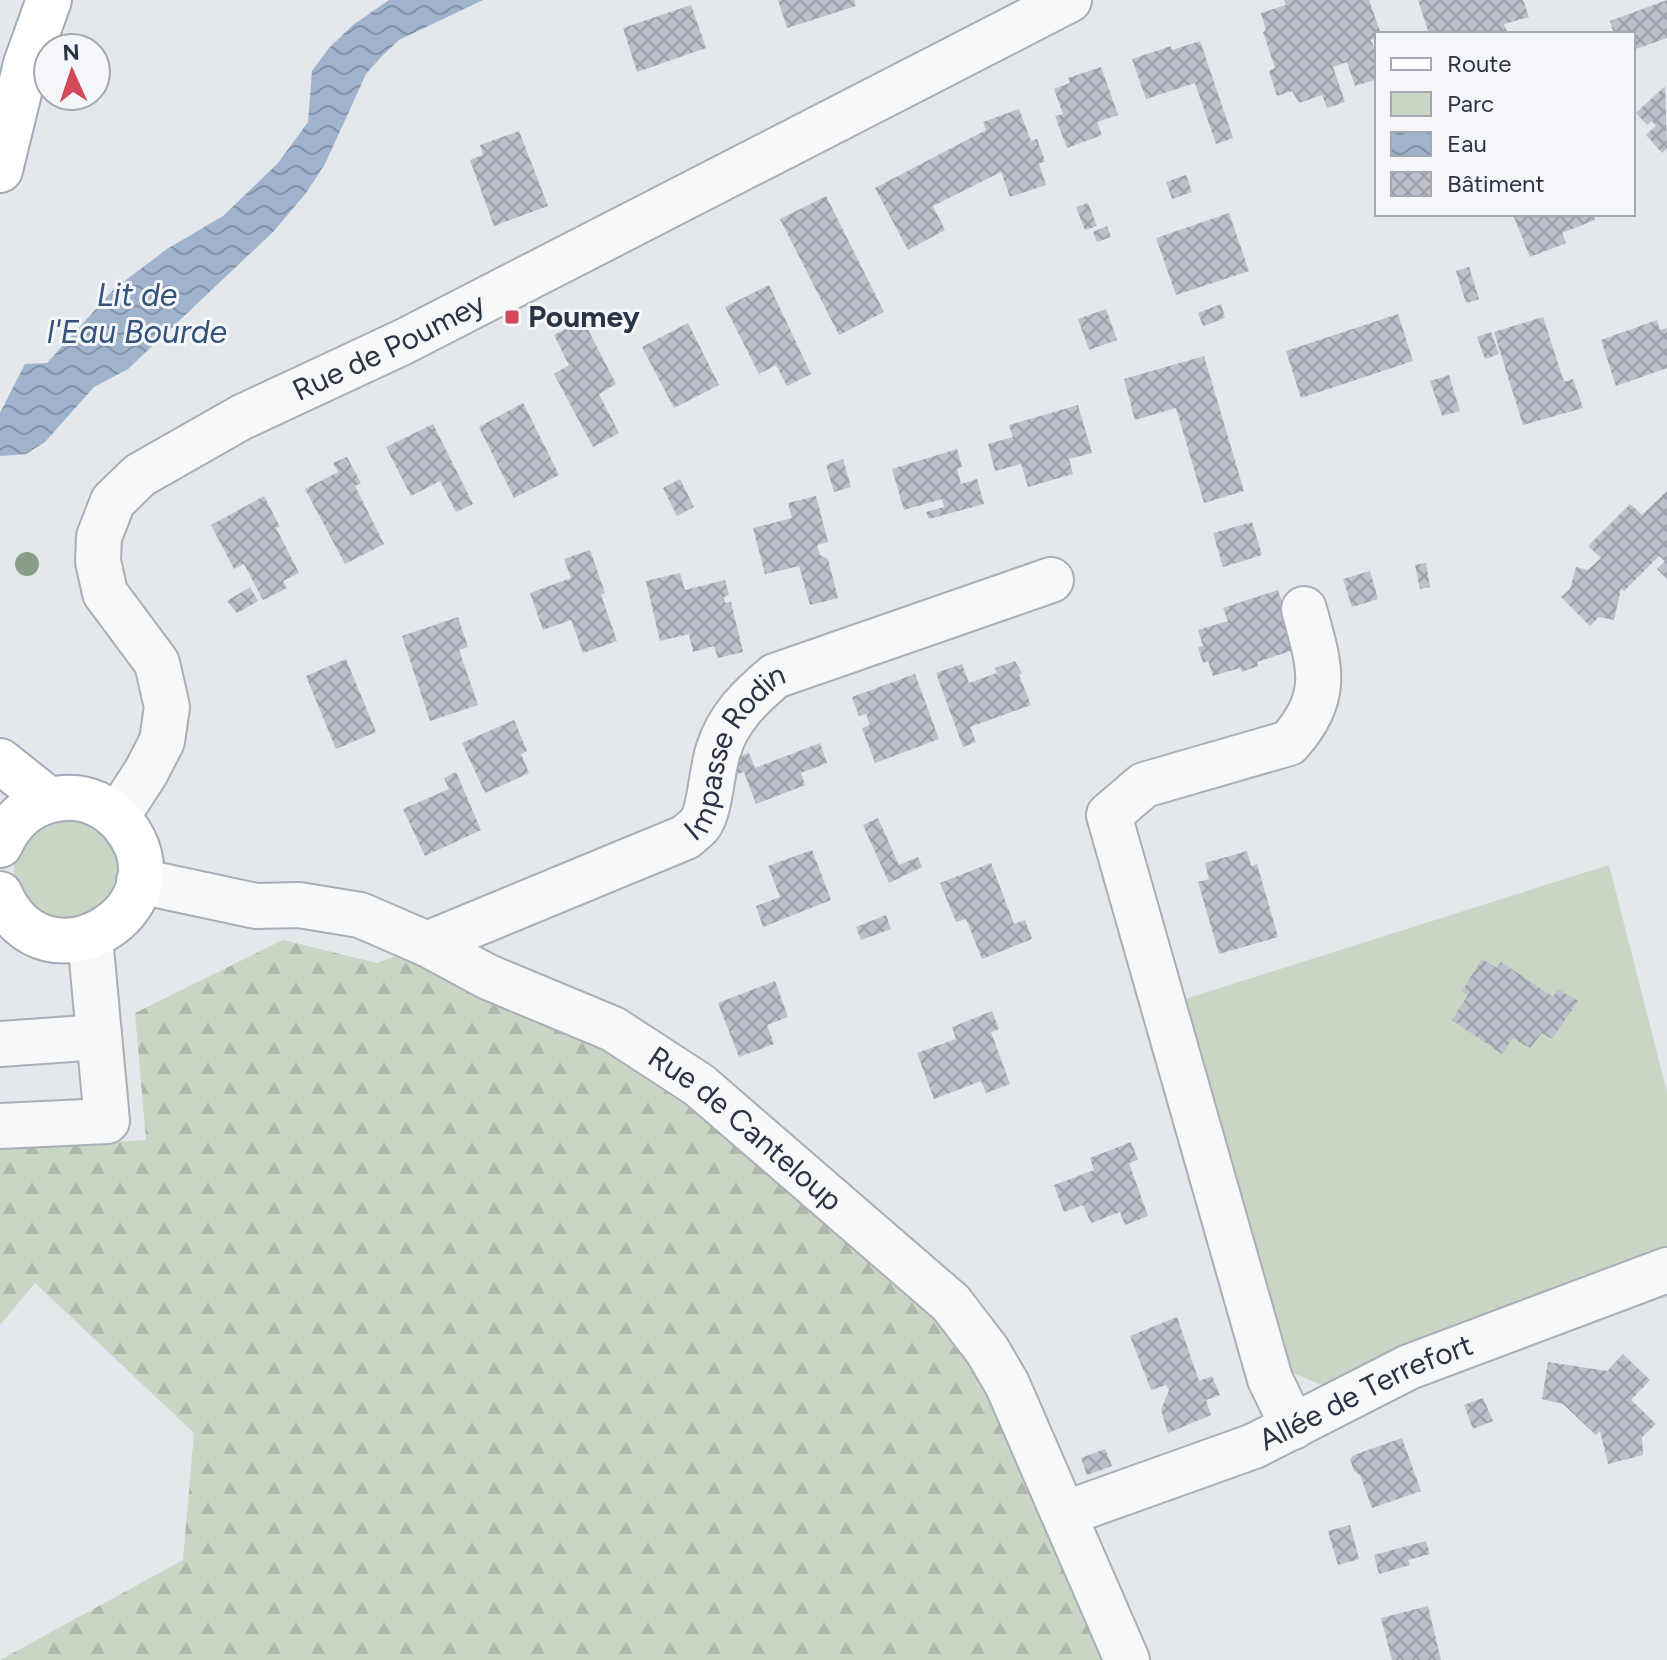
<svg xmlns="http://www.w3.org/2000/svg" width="1667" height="1660" font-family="Figtree,sans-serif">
<defs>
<pattern id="forest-firs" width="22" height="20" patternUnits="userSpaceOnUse" patternTransform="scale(2)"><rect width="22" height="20" fill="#c9d6c5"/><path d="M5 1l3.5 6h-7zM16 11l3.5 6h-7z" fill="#adb8ab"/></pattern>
<pattern id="water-waves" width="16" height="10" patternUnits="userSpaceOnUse" patternTransform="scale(2)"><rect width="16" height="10" fill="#9fb4cc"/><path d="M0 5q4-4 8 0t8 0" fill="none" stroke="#8293a7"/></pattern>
<pattern id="building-cross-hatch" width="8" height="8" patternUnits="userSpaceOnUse" patternTransform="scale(2)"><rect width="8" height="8" fill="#bbc0ca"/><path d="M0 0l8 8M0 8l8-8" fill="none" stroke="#989da6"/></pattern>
</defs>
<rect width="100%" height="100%" fill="#e4e7ec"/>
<g fill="#c9d6c5">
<polygon points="77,816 110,834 123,869 111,904 65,925 34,912 15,884 14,867 17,850 41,823"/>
<polygon points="1609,865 1667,1092 1667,1249 1330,1389 1282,1368 1182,1000"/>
</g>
<polygon fill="url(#forest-firs)" points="283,940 377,963 427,944 613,1029 951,1303 1127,1660 0,1660 183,1560 194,1433 35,1283 0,1325 0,1148 146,1140 135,1013"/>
<polygon fill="url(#water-waves)" points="389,0 483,0 399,40 382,56 366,74 325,164 306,193 274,231 128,369 94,387 45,442 26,454 0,456 0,413 25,364 47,363 114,289 167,249 223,216 278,163 308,122 312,71 329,48 353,25"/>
<g fill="url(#building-cross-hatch)">
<polygon points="778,0 854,0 856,6 787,28"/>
<polygon points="1284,0 1369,0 1381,34 1377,34 1377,38 1371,40 1377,57 1377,79 1355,86 1347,62 1333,67 1345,102 1327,108 1322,95 1299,103 1292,91 1277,96 1269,71 1275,68 1263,32 1266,30 1261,13 1286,5"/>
<polygon points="1418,0 1523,0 1529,17 1504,24 1508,34 1429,34"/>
<polygon points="1667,0 1667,38 1633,50 1633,34 1614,34 1610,21"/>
<polygon points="691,5 706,48 637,72 623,28"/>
<polygon points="1200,41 1233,138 1216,144 1195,83 1146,99 1132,59 1171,46 1172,50"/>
<polygon points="1101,67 1118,115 1097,122 1102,135 1067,148 1055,116 1063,114 1054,89 1070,83 1068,78"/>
<polygon points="1665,86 1667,149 1662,153 1646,135 1656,126 1652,121 1647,125 1636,113"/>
<polygon points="1019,109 1031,141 1037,139 1045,161 1039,164 1046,185 1010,197 1001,172 933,206 945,230 908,250 875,188 986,130 983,122"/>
<polygon points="519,131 548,206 494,226 470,160 483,155 480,145"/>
<polygon points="1186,175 1192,192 1172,199 1166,182"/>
<polygon points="826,196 884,312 839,335 780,219"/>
<polygon points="1088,203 1097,226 1085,230 1076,207"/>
<polygon points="1229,213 1249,271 1176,295 1156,238"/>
<polygon points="1593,214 1595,220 1562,233 1566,243 1530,257 1513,215"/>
<polygon points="1107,226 1111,237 1097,242 1093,232"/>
<polygon points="1469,267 1479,299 1466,303 1456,271"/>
<polygon points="769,285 811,374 787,386 776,365 759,374 725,307"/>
<polygon points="1221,304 1225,318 1203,326 1198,313"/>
<polygon points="1106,309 1117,340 1089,350 1078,319"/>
<polygon points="1398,314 1413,361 1301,398 1286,351"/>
<polygon points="1543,317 1564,382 1573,379 1583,408 1523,425 1494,332"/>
<polygon points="583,320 616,384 599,394 619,433 593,447 554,374 569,365 554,335"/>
<polygon points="1657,320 1660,330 1667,328 1667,368 1616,386 1601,340"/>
<polygon points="688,323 719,385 674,408 642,347"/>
<polygon points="1491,332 1499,354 1485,359 1477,337"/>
<polygon points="1204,356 1244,491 1204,503 1176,408 1135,420 1124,379"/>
<polygon points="1449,375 1460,411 1442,416 1430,381"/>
<polygon points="523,403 559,475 514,498 479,427"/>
<polygon points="1078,405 1092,453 1069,459 1073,474 1028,487 1021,464 995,471 988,444 1013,437 1009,425"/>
<polygon points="433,424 473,504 456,512 440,481 411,496 386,447"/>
<polygon points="957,449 962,467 957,469 961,484 977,479 984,504 929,519 926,512 944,507 942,499 904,510 892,469"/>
<polygon points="347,457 361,483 355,486 384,544 345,564 305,489 338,472 333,463"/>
<polygon points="843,459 851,487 834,492 826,465"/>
<polygon points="680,479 694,507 677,516 663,488"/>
<polygon points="1667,491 1667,579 1657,569 1665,561 1659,556 1624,591 1621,589 1614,620 1599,617 1590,626 1561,597 1570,589 1576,567 1588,570 1601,558 1588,546 1630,504 1642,515"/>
<polygon points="264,496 280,527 276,528 299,573 283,581 287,588 263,600 244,564 234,569 211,525"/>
<polygon points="816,496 828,542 817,545 820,555 828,559 838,598 810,605 799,566 765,574 753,528 792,518 788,503"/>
<polygon points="1252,522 1262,555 1223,567 1213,533"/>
<polygon points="590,550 605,593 601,595 617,641 583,653 571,620 543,630 530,593 571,578 564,559"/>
<polygon points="1426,563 1430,587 1420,589 1415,565"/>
<polygon points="1370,571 1378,599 1352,607 1343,579"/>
<polygon points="680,573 685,590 725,580 729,595 724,597 725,603 731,602 743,652 718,658 714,646 693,652 689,634 660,641 646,581"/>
<polygon points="250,587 258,601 237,613 227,601"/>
<polygon points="1278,590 1297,649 1257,662 1258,666 1242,672 1240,668 1213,676 1208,661 1203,663 1198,647 1203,646 1198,630 1228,621 1223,608"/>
<polygon points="458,617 468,647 459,650 478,705 430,721 402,636"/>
<polygon points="346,659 376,732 336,749 306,676"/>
<polygon points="1015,661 1022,673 1019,675 1031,705 970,727 976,742 963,747 936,673 962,664 969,683 997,673 995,668"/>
<polygon points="915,674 939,739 875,763 862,728 870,725 866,714 859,716 852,697"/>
<polygon points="514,720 527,751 521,754 529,773 485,793 462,743"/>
<polygon points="820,743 827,763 801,773 805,785 756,804 744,772 738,774 734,758 749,753 755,768"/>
<polygon points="456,772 481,830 425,856 403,809 449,789 444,778"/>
<polygon points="878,818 899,865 918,857 922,867 889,883 863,825"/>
<polygon points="812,850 831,900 763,927 756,906 780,897 768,866"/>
<polygon points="1247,851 1251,866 1257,864 1278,937 1219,954 1198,882 1209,879 1205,863"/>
<polygon points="991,863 1014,924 1025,920 1032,939 982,959 966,919 956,922 940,883"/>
<polygon points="886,915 891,929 861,940 856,927"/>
<polygon points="1482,959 1497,968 1501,962 1553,997 1558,989 1578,1001 1552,1039 1542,1033 1530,1048 1513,1038 1502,1054 1452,1020 1468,995 1462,991"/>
<polygon points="775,981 788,1017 767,1025 774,1044 739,1057 718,1003"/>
<polygon points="992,1011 999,1029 991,1032 1010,1084 986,1093 981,1081 934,1099 917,1053 956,1039 952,1027"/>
<polygon points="1131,1142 1138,1160 1129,1163 1148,1216 1125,1225 1120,1212 1091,1223 1083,1205 1064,1212 1054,1185 1094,1170 1090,1158"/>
<polygon points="1177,1317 1199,1381 1212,1376 1220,1395 1206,1400 1211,1415 1168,1433 1161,1410 1169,1390 1166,1385 1151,1390 1130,1336"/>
<polygon points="1623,1354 1650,1380 1631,1400 1656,1424 1642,1437 1643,1455 1608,1464 1600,1431 1596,1435 1563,1404 1542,1399 1548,1362 1607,1371"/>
<polygon points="1483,1398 1493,1421 1473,1429 1464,1405"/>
<polygon points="1402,1438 1421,1491 1372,1508 1360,1475 1354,1471 1350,1459 1354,1455"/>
<polygon points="1105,1449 1112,1466 1087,1475 1081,1458"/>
<polygon points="1350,1525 1359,1559 1338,1565 1328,1531"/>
<polygon points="1426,1541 1430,1554 1408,1560 1410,1565 1379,1574 1374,1555"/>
<polygon points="1428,1606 1441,1660 1392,1660 1381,1618"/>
</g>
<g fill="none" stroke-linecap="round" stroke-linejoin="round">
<g stroke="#a9aeb7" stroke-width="48">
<g id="minor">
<path id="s1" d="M117,817L146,772L162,741L167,707L157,663L105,593L98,561L99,537L113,501L140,475L242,417L403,342L1069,0"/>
<path id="s2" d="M139,881L256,906L299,905L360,915L427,944L488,977L613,1029L699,1085L951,1303L987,1350L1007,1384L1127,1660"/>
<path id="s3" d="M427,944L686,837C690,833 696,829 700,824C710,811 712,769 718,751C728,718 750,697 775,676L1051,580"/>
<polyline points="0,1044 99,1037"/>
<polyline points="0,1126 107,1121 90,938"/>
<path d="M1293,1427L1270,1379L1109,815L1144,785L1289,743C1332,695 1319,665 1304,609"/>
<path id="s4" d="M1064,1514L1254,1446L1409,1367L1667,1270"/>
</g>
</g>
<g stroke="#a3abb8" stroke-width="48">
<g id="major">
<polyline points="0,170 26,64 49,0"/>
<polyline points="0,761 49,800"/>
<path d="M0,845C12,818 34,800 64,798C87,796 109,807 123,824C192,907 45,998 0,894"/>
</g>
</g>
<use href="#minor" stroke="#f7f8fa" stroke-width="44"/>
<use href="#major" stroke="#fff" stroke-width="44"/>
</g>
<circle fill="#899d89" cx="27" cy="564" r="12"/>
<rect fill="#d1495b" stroke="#f4f6f9" stroke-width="3" x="504" y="309" width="16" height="16" rx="4"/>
<g text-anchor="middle" stroke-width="6" stroke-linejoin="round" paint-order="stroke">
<g font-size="30" font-weight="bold" fill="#2b3445" stroke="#f4f6f9" text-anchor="start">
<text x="528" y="327">Poumey</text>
</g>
<g font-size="30" fill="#2b3445" stroke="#f4f6f9">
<text dy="10" stroke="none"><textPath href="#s1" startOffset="668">Rue de Poumey</textPath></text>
<text dy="10" stroke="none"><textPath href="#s3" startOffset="382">Impasse Rodin</textPath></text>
<text dy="10" stroke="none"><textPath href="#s2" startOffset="668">Rue de Canteloup</textPath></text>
<text dy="10" stroke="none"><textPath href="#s4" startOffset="326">Allée de Terrefort</textPath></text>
</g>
<g font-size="32" font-style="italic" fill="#34527a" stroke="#f4f6f9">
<text x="137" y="306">Lit de<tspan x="137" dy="37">l'Eau Bourde</tspan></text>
</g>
</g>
<rect x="1375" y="32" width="260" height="184" fill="#f4f6f9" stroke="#a4a8b1" stroke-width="2"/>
<rect x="1391" y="58" width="40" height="12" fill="#ffffff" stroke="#a4a8b1" stroke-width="2"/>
<text x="1447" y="72" font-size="24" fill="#2b3445">Route</text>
<rect x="1391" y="92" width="40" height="24" fill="#c9d6c5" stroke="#a4a8b1" stroke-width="2"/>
<text x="1447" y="112" font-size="24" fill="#2b3445">Parc</text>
<rect x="1391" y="132" width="40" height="24" fill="url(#water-waves)" stroke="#a4a8b1" stroke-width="2"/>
<text x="1447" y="152" font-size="24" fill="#2b3445">Eau</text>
<rect x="1391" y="172" width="40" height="24" fill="url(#building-cross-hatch)" stroke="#a4a8b1" stroke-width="2"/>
<text x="1447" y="192" font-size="24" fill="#2b3445">Bâtiment</text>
<g transform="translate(72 72) rotate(357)"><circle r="38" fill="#f4f6f9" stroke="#a4a8b1" stroke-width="2"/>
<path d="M0-6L14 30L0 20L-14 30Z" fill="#d1495b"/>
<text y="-12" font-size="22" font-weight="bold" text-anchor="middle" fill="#2b3445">N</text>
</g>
</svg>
